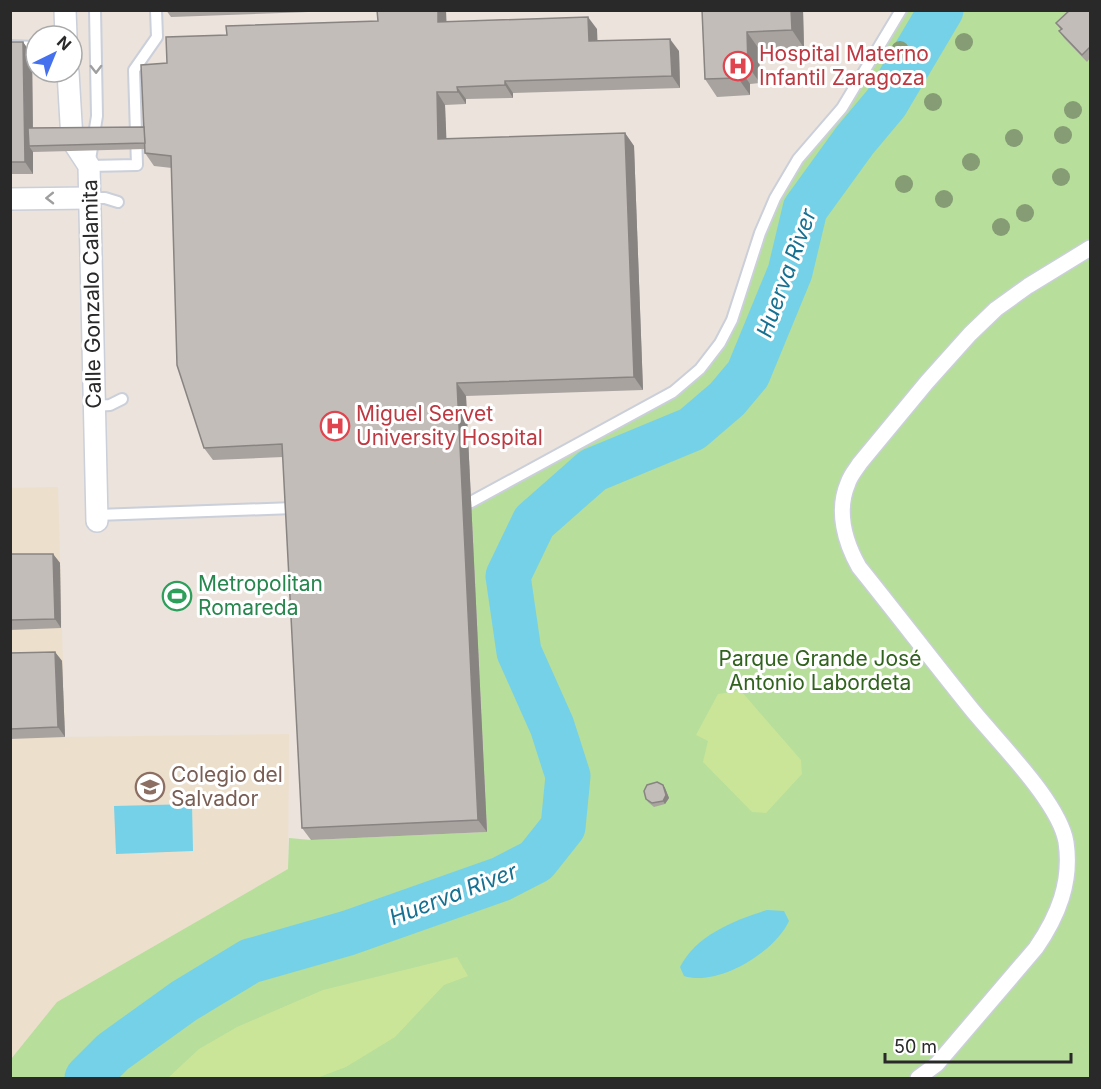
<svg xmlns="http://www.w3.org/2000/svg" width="1101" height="1089" font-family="Inter,sans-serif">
<rect width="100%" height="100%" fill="#ebe3dc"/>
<polygon fill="#ecdfcc" points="58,487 65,737 289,734 288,869 57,1002 11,1059 11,488"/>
<polygon fill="#b7de9b" points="901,11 1090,11 1090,1078 11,1078 11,1059 57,1002 288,869 289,838 311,840 487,832 471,502 673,392 720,343 775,198 842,108"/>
<g fill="#cae598">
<polygon points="741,691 801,760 802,774 766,813 752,812 703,762 708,741 696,735 718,694"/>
<polygon points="457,957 468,976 444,985 395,1037 346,1067 317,1078 168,1078 199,1049 237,1027 323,990"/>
</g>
<g fill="#75d1e7">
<polygon points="192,804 193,851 116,854 114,806"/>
<path d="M767,910L784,911L789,921C775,952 718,987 684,976L680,967C696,935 735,920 767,910Z"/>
</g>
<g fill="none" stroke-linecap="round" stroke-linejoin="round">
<polyline stroke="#75d1e7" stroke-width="45" points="87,1078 113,1052 184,1001 250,961 348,933 501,879 536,861 563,827 568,776 552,726 519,652 508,576 534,522 593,470 692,429 727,399 748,374 790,272 805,209 855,140 886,103 941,10"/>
<g stroke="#cacfda" stroke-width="14">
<g id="service">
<polyline points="95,10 97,116 89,166 137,165 134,70 157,37 156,10"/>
<polyline points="10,46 36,47"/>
<polyline points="90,198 105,198 118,202"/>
<polyline points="95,406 110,405 122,399"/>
<polyline points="471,502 673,392 700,369 720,343 732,320 760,233 775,198 798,159 842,108 901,10"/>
<polyline points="97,515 294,508"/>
</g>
</g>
<g stroke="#cacfda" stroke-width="18">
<path id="pedestrian" d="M918,1078L937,1064L1036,948C1058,916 1072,882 1066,842C1059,801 995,739 969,706C932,660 896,613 859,567C845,542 836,511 848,483C850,476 856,469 860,463L927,382L970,334L996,309L1028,286L1090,248"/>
</g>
<g stroke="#cacfda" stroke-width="24">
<g id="minor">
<polyline points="65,10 66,36"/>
<polyline points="68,72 72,140 89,166 97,521"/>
<polyline points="10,199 90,198"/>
</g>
</g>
<use href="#service" stroke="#fff" stroke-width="10"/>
<use href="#pedestrian" stroke="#fff" stroke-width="15"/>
<use href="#minor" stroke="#fff" stroke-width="21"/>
</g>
<g fill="#859c74">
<circle cx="964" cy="42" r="9"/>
<circle cx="900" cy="50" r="9"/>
<circle cx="933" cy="102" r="9"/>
<circle cx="1073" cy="110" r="9"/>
<circle cx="1063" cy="135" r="9"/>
<circle cx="1014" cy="138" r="9"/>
<circle cx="971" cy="162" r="9"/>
<circle cx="1061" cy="177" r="9"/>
<circle cx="904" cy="184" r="9"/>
<circle cx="944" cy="199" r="9"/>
<circle cx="1025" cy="213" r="9"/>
<circle cx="1001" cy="227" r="9"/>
</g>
<g fill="#a8a39f">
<polygon points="166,10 363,10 171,17"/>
<polygon points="446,10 446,22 597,29 597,41 679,51 680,88 513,93 513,98 466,99 466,104 445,105 446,139 625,133 634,146 643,390 466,396 487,832 311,840 302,828 283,457 213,460 204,448 172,168 154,166 145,153 145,149 33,152 33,174 10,174 10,42 23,42 32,55 33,128 144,127 167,63 227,35 378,21"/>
<polygon points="702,10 803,10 804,48 759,49 760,83 750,84 750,95 717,97 705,79"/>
<polygon points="1090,10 1090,58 1087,62 1064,38 1059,31 1061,30 1056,23"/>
<polygon points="10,554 53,554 60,563 61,628 10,630"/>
<polygon points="55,652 62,661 65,737 10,739 10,653"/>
<polygon points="663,785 665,788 669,798 665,804 654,807 648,802 646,799"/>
</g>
<g fill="#888482">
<polygon points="438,10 446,10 447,34 438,22"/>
<polygon points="791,10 803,10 804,48 792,30"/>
<polygon points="588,17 597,29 598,53 589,41"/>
<polygon points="747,32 759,49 760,83 748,66"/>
<polygon points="670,39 679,51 680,88 672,76"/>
<polygon points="23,42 32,55 33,146 29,146 33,152 33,174 25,162"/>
<polygon points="738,66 750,84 750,95 738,78"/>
<polygon points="505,81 513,93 513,98 505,85"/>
<polygon points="457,87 466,99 466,104 458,92"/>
<polygon points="437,92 445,105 447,152 438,139"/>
<polygon points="625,133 634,146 643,390 634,377"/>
<polygon points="457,383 466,396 487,832 478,820"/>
<polygon points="53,554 60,563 61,628 55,619"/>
<polygon points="55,652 62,661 65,737 58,727"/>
<polygon points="663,785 665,788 669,798 665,804 663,801"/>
</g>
<g fill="#c3bdb9" stroke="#888482" stroke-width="1.5">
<polygon points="377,10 438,10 438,22 588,17 589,41 670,39 672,76 505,81 505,85 457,87 458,92 437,92 438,139 625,133 634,377 457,383 478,820 302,828 282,444 204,448 177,365 171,156 145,153 141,65 167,63 166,37 227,35 226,26 378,21"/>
<polygon points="702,10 791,10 792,30 747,32 748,66 738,66 738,78 705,79"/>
<polygon points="1070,10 1090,10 1090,47 1082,55 1059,31 1062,29 1056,23"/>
<polygon points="10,42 23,42 25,162 10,162"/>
<polygon points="144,127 145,143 29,146 28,128"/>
<polygon points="10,554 53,554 55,619 10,620"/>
<polygon points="55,652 58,727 10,729 10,653"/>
<polygon points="657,782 663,785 666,795 663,801 652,803 646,799 644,791 647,785"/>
</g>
<defs><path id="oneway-chevron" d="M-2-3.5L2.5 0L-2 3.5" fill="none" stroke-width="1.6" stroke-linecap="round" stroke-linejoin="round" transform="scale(1.5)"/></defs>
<g stroke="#9f9f9f">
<use href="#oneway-chevron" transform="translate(96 69) rotate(89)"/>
<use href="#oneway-chevron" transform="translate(50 198) rotate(179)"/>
</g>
<defs>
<g id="hospital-ring" transform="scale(1.5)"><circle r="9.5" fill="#fff" stroke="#e0444e" stroke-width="1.5"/><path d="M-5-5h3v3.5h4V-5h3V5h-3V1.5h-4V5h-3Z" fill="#e0444e"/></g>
<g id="stadium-ring" transform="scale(1.5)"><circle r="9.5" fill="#fff" stroke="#2e9e5b" stroke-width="1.5"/><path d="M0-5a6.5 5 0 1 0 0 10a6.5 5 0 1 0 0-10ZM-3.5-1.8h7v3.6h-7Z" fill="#2e9e5b"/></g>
<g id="school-ring" transform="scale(1.5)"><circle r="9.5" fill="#fff" stroke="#8d6e63" stroke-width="1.5"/><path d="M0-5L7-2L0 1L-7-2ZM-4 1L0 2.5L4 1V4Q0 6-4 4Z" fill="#8d6e63"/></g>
</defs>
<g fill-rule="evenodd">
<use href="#hospital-ring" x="738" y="66"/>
<use href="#hospital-ring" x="335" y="426"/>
<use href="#stadium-ring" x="177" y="596"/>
<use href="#school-ring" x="150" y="787"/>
</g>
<g text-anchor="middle" stroke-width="6" stroke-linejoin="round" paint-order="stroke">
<g font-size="21" fill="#be3a42" stroke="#fff" text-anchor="start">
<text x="759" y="61">Hospital Materno<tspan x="759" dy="24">Infantil Zaragoza</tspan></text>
<text x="356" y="421">Miguel Servet<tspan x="356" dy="24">University Hospital</tspan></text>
</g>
<g font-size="21" fill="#292929" stroke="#fff">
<text transform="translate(92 294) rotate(-91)" y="7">Calle Gonzalo Calamita</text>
</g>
<g font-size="21" fill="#27864d" stroke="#fff" text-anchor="start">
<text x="198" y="591">Metropolitan<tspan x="198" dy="24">Romareda</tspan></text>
</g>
<g font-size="21" fill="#31621e" stroke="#fff">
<text x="820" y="666">Parque Grande José<tspan x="820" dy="24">Antonio Labordeta</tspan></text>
</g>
<g font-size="21" fill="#785e54" stroke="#fff" text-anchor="start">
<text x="171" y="782">Colegio del<tspan x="171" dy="24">Salvador</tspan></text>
</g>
<g font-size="22" font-style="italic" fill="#157092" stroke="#fff">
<text transform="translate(786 273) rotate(-70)" y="8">Huerva River</text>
<text transform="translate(453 894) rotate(-21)" y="8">Huerva River</text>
</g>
</g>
<rect width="1101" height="1089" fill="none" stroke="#292929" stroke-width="24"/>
<g transform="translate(54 54) rotate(43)"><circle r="28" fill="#ffffff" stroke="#a9a9a9" stroke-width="1.5"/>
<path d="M0-4.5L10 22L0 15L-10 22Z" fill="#4571ef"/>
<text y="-9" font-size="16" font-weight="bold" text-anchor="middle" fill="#292929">N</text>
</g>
<path d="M885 1053v9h186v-9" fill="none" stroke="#292929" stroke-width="3"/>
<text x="894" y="1053" font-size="18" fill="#292929" stroke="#ffffff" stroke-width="4.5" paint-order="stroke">50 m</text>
</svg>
